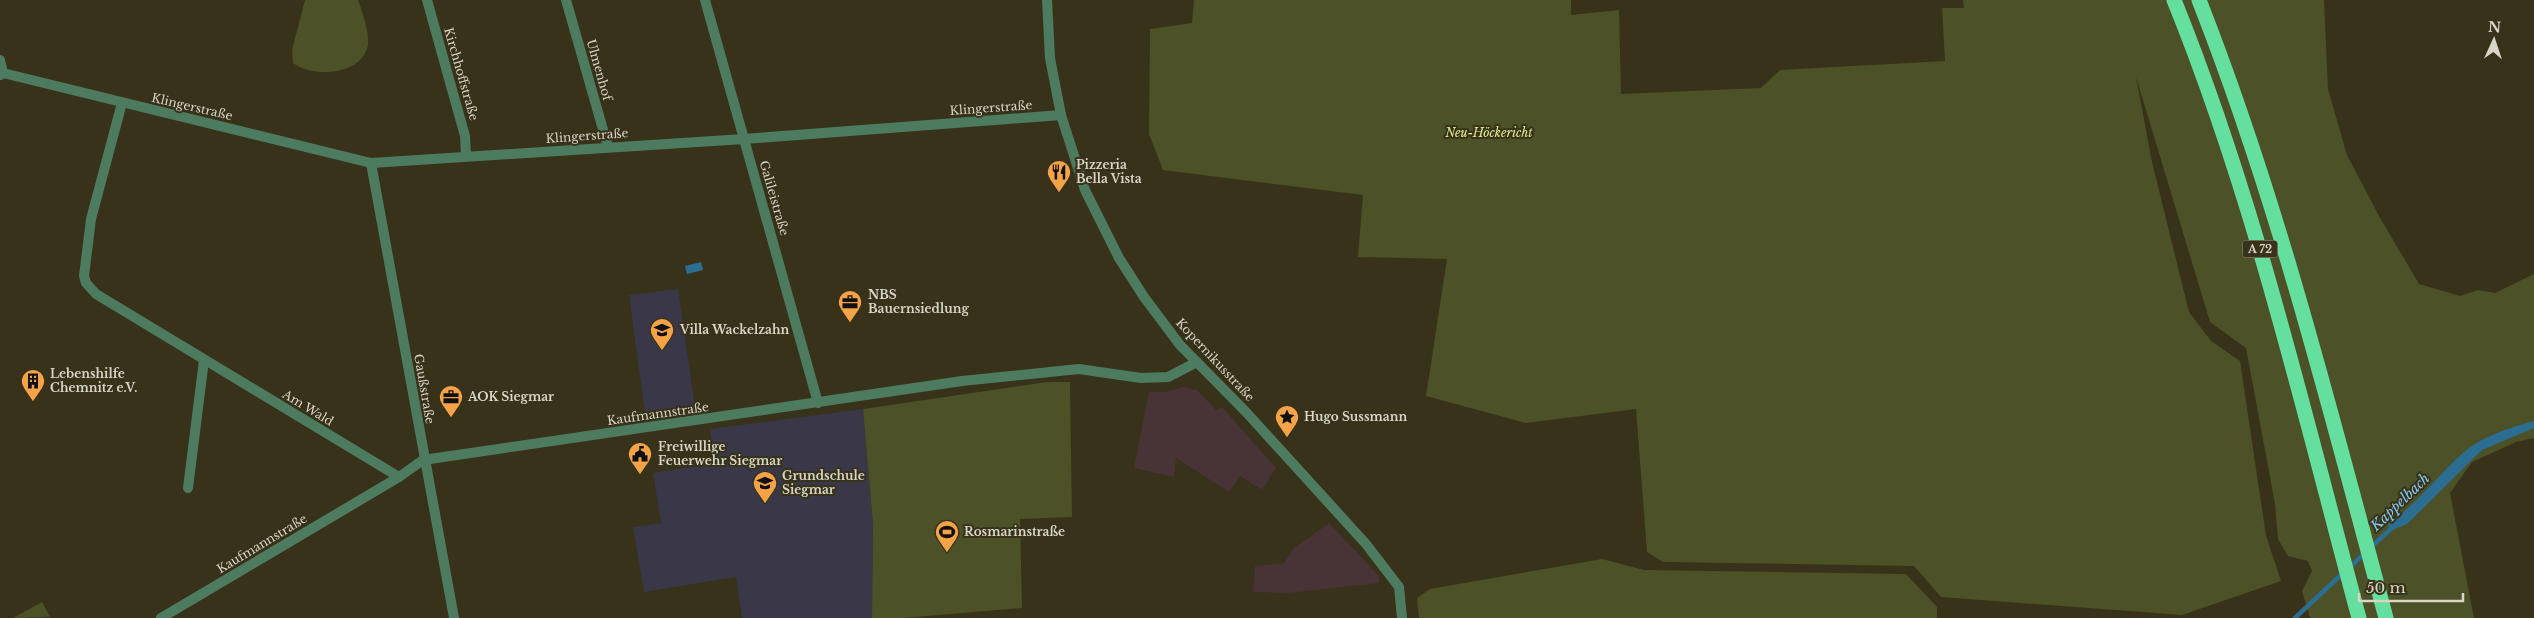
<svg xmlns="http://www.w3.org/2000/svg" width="2534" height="618" font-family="'Libre Baskerville',serif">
<rect width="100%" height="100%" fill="#373219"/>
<g fill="#483336">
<polygon points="1183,387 1197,390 1216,410 1222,407 1276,468 1262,490 1240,476 1229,492 1176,458 1174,477 1134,468 1149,392 1166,392"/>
<polygon points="1329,523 1379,576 1379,583 1288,593 1253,592 1255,566 1284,563 1293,549"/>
</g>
<g fill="#393748">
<polygon points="678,289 695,407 645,413 629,295"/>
<polygon points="863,409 873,524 872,618 742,618 736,577 644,592 633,527 661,523 653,473 715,463 710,429"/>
</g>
<g fill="#4c5127">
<path d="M305,0H358C362,10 370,35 368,45C362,76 312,78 293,63L292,50Z"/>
<polygon points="1194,0 1571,0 1571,15 1619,10 1621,94 1761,88 1780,70 1945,61 1942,8 1964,8 1963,0 2324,0 2328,89 2347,155 2379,216 2419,284 2460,296 2478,290 2495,293 2534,274 2534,438 2516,442 2472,462 2450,493 2474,618 2310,618 2302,591 2312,571 2308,561 2288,556 2278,539 2275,504 2246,348 2210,322 2136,77 2152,162 2189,312 2211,341 2240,361 2266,536 2281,581 2182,615 1941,597 1914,566 1663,562 1647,552 1636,409 1526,423 1426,396 1447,259 1358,257 1363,195 1163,170 1149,134 1150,29 1192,23"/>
<polygon points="1047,382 1070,382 1072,517 1020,519 1022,608 904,618 872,618 873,524 863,409"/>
<polygon points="1602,559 1644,570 1906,574 1937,607 1937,618 1419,618 1417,598 1430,589"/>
<polygon points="42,602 50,617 13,618"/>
</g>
<g fill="#2b6e91">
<polygon points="701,262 703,270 687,274 685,266"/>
<path d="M2534,421V428L2482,450L2407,524L2390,531L2388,524C2417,504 2438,475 2464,452C2483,436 2511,427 2534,421Z"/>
</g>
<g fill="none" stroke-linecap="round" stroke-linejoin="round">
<g stroke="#2b6e91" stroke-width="4.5">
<polyline points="2371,547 2393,527"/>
<polyline points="2349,568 2365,553"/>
<polyline points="2295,618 2343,573"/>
</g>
<g stroke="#4d7b60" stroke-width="10">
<polyline points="427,0 465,136 466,156"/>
<polyline points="566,0 608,147"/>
<polyline points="705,0 818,403"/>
<polyline points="1047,0 1050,58 1061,115 1085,190 1119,258 1144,297 1180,345 1246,412 1366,544 1399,587 1402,618"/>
<polyline points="0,60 3,73"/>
<polyline points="0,75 3,73 371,163 744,139 1061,115"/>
<polyline points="122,103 91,219 84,276 86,283 96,294 399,477"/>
<polyline points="371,163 454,618"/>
<polyline points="188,488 204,360"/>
<polyline points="161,618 399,477 423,460 962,381 1079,369 1141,378 1168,377 1197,362"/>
</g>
<g stroke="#64df9d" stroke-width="15">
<path d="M2174,0C2255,200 2303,410 2359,618"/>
<path d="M2199,0C2278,201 2330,410 2386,618"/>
</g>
</g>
<defs>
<g id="restaurant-pin" transform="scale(1.25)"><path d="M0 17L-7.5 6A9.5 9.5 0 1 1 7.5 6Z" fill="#f6a247" stroke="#373219"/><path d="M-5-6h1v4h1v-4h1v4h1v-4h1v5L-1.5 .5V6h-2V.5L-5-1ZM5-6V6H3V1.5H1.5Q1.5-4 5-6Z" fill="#111"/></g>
<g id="office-pin" transform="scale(1.25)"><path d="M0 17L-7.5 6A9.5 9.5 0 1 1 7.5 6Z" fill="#f6a247" stroke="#373219"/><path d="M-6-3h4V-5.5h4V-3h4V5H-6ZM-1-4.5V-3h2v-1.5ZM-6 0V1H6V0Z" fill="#111"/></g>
<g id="school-pin" transform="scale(1.25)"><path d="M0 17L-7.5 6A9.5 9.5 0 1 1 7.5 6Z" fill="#f6a247" stroke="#373219"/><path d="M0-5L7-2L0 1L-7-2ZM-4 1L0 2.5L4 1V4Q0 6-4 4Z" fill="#111"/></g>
<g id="building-pin" transform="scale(1.25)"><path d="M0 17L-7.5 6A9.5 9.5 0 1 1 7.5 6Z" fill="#f6a247" stroke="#373219"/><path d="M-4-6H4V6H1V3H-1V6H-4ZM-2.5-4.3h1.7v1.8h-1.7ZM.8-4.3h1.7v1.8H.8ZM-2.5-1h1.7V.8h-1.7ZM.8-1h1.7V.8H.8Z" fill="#111"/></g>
<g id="sight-pin" transform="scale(1.25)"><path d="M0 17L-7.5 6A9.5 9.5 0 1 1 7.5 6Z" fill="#f6a247" stroke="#373219"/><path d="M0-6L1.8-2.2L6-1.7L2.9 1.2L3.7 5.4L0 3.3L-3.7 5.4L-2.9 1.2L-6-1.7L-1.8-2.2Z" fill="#111"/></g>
<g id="civic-pin" transform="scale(1.25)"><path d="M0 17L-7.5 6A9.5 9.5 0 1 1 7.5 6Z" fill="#f6a247" stroke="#373219"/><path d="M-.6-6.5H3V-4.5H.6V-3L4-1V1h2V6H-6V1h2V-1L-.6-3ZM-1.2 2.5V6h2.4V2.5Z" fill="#111"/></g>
<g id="stadium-pin" transform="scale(1.25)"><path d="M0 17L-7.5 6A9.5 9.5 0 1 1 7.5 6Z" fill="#f6a247" stroke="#373219"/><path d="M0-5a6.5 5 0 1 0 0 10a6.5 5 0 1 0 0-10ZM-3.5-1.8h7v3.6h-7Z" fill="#111"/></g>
</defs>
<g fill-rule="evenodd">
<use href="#restaurant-pin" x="1059" y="172"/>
<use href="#office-pin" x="850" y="302"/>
<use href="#school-pin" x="662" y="330"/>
<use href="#building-pin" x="33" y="381"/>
<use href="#office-pin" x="451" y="397"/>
<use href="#sight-pin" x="1287" y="417"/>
<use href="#civic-pin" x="640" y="454"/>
<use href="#school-pin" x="765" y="483"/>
<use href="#stadium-pin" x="947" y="532"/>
</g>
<g text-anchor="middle" stroke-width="4" stroke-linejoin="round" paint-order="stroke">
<rect fill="#373219" stroke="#a8a492" stroke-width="1" x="2242.5" y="240.5" width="35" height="17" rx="4"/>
<g font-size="11" font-weight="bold" fill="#d8d5c6">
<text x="2260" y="253">A 72</text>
</g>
<g font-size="12" fill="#d8d5c6" stroke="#373219">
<text transform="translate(599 70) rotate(74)" y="4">Ulmenhof</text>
<text transform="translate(461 74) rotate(74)" y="4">Kirchhoffstraße</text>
<text transform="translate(192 107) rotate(13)" y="4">Klingerstraße</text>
<text transform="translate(991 108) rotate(-4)" y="4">Klingerstraße</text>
<text transform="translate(587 136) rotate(-4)" y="4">Klingerstraße</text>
<text transform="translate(774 198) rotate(74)" y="4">Galileistraße</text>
<text transform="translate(1215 360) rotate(47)" y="4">Kopernikusstraße</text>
<text transform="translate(424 389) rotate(80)" y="4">Gaußstraße</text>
<text transform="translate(308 408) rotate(31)" y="4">Am Wald</text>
<text transform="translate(658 414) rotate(-8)" y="4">Kaufmannstraße</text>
<text transform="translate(262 544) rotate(-31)" y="4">Kaufmannstraße</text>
</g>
<g font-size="12" font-style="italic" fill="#dfeb8f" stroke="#373219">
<text x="1489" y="137">Neu-Höckericht</text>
</g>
<g font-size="12" font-weight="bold" fill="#d8d5c6" stroke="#373219" text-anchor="start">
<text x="1076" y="169">Pizzeria<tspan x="1076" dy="14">Bella Vista</tspan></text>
<text x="868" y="299">NBS<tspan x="868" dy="14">Bauernsiedlung</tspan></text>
<text x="680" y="334">Villa Wackelzahn</text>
<text x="50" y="378">Lebenshilfe<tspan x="50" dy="14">Chemnitz e.V.</tspan></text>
<text x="468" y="401">AOK Siegmar</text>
<text x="1304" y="421">Hugo Sussmann</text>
<text x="658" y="451">Freiwillige<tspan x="658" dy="14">Feuerwehr Siegmar</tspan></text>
<text x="782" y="480">Grundschule<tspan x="782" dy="14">Siegmar</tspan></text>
<text x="964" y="536">Rosmarinstraße</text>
</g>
<g font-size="14" font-style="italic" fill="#83cbf5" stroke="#373219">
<text transform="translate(2400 502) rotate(-44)" y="5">Kappelbach</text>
</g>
</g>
<g transform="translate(2494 40) rotate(3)" stroke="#373219" stroke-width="4" paint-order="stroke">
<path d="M0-4L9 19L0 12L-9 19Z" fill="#d8d5c6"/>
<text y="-8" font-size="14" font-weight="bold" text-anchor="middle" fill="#d8d5c6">N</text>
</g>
<path d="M2359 593v8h104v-8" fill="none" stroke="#d8d5c6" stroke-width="2.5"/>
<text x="2366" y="593" font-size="15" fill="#d8d5c6" stroke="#373219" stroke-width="4" paint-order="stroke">50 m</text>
</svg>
